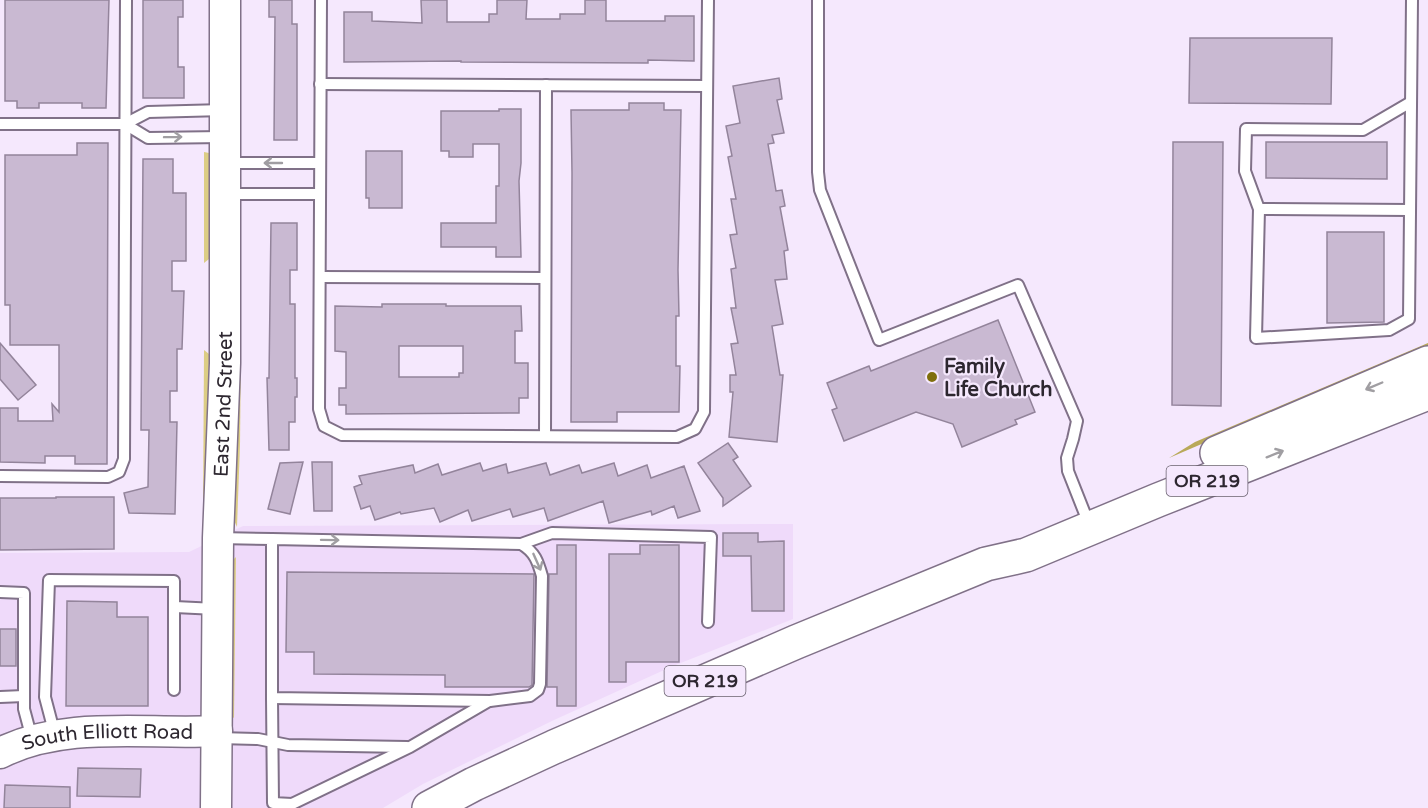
<svg xmlns="http://www.w3.org/2000/svg" width="1428" height="808" font-family="'Varela Round',sans-serif">
<rect width="100%" height="100%" fill="#f5e8fd"/>
<polygon fill="#efdafa" points="793,524 793,619 673,666 554,720 423,784 383,808 0,808 0,553 189,552 243,526"/>
<g fill="#dccd84">
<polygon points="204,152 209,153 209,259 204,263"/>
<polygon points="204,350 209,354 208,449 203,510"/>
<polygon points="241,350 240,445 237,527 232,516 237,355"/>
<polygon points="236,557 234,718 230,715 231,562"/>
</g>
<polygon fill="#b9a959" points="1428,343 1428,347 1169,458 1195,442"/>
<g fill="#c9b9d2" stroke="#93849b" stroke-width="1.5" fill-rule="evenodd">
<polygon points="5,0 109,0 106,108 82,108 82,103 39,103 39,108 17,108 17,101 5,101"/>
<polygon points="143,0 183,0 183,17 178,17 178,67 184,67 184,98 143,98"/>
<polygon points="269,0 292,0 292,24 297,24 297,140 274,140 275,17 269,17"/>
<polygon points="421,0 447,0 447,22 489,22 489,14 497,14 497,0 527,0 526,19 560,19 560,14 585,14 585,0 606,0 606,21 665,21 665,16 694,16 694,61 648,60 648,63 461,62 461,61 344,62 344,12 372,12 372,21 422,23"/>
<polygon points="1190,38 1332,38 1331,104 1189,103"/>
<polygon points="779,78 782,99 777,100 784,133 772,135 774,143 768,144 776,191 782,190 785,206 780,207 788,250 784,251 787,279 775,280 783,324 772,326 780,375 783,375 777,442 729,437 733,392 730,392 730,375 736,375 731,344 738,343 731,308 736,308 731,269 736,268 730,235 737,234 731,199 736,199 728,157 732,156 726,126 740,123 733,86"/>
<polygon points="629,103 664,103 664,110 681,110 678,270 679,316 676,316 676,366 680,366 679,412 617,412 617,422 571,422 572,173 571,110 629,110"/>
<polygon points="499,109 521,109 521,163 519,181 521,257 496,257 496,247 441,247 441,223 496,223 496,186 499,186 499,144 473,144 473,157 449,157 449,151 441,151 441,111 499,111"/>
<polygon points="1173,142 1223,142 1221,406 1172,405"/>
<polygon points="1266,142 1387,142 1387,179 1266,178"/>
<polygon points="77,143 108,143 107,464 75,464 75,456 45,456 45,463 0,462 0,408 18,408 18,421 53,421 52,404 59,412 59,345 10,345 10,305 5,305 5,155 77,155"/>
<polygon points="366,151 402,151 402,208 369,208 369,198 366,198"/>
<polygon points="143,159 173,159 173,193 186,193 186,261 172,261 172,291 184,291 182,349 177,349 177,391 170,391 170,422 177,422 175,514 129,513 124,493 148,487 149,430 141,430"/>
<polygon points="271,223 297,223 297,270 290,270 290,304 295,304 295,378 297,378 297,397 295,397 295,422 289,422 289,450 269,450 267,378 269,378"/>
<polygon points="1327,232 1384,232 1384,322 1327,323"/>
<path d="M382,304H446V306H521L522,331H515V363H528V398H519V413L346,414V405H339V388H346V352L335,351V306L382,307ZM399,346H463V373H459V377H399Z"/>
<polygon points="998,320 1035,412 1015,420 1017,424 962,447 953,424 916,412 844,441 832,410 837,408 827,383 869,366 871,371"/>
<polygon points="0,343 36,385 18,400 0,379"/>
<polygon points="728,443 738,457 733,460 751,486 723,506 723,498 698,463"/>
<polygon points="303,462 290,514 268,509 280,463"/>
<polygon points="312,462 332,462 332,511 314,511"/>
<polygon points="480,463 483,471 506,464 508,473 546,463 550,475 579,465 582,473 614,463 618,476 647,465 651,478 684,466 700,511 678,518 674,506 652,515 651,511 609,523 603,501 548,521 544,508 513,517 510,509 472,521 468,510 440,522 434,508 401,514 400,512 375,520 370,506 361,509 354,487 362,484 359,476 413,465 415,473 438,464 442,475"/>
<polygon points="56,497 114,497 114,549 0,550 0,498 56,498"/>
<polygon points="723,533 758,533 758,542 784,541 784,611 752,611 751,556 723,556"/>
<polygon points="557,545 576,545 576,706 557,706 557,687 547,687 549,574 557,574"/>
<polygon points="640,545 679,545 679,662 626,662 626,682 609,682 609,554 640,554"/>
<polygon points="287,572 534,574 532,685 529,687 445,687 445,675 314,674 314,652 286,652"/>
<polygon points="67,601 117,602 117,617 148,617 148,706 66,706"/>
<rect x="0" y="629" width="16" height="37"/>
<polygon points="78,768 141,769 140,797 77,796"/>
<polygon points="5,785 70,787 70,808 4,808"/>
</g>
<g fill="none" stroke-linecap="round" stroke-linejoin="round">
<g stroke="#807188" stroke-width="14">
<g id="lane">
<polyline points="321,0 319,409 324,426 342,435 677,437 695,429 704,412 708,0"/>
<polyline points="818,0 818,172 820,190 879,340 1018,285 1077,421 1073,439 1067,458 1068,471 1085,514"/>
<polyline points="320,84 707,86"/>
<polyline points="0,124 125,124 148,112 224,110"/>
<polyline points="125,124 148,138 223,137"/>
<polyline points="227,163 320,163"/>
<polyline points="227,194 320,194"/>
<polyline points="1259,209 1245,171 1246,129 1363,130 1411,102"/>
<polyline points="1409,210 1259,209 1256,338 1389,330 1409,319 1412,0"/>
<polyline points="320,277 545,278"/>
<polyline points="545,435 546,85"/>
<polyline points="0,476 108,477 119,472 124,459 126,0"/>
<path d="M218,538L272,539L521,544C535,552 538,562 542,576L540,684L538,690L530,696L490,701L272,698V539"/>
<polyline points="521,544 552,533 711,537 708,622"/>
<polyline points="0,592 24,593 24,709 32,739"/>
<polyline points="175,607 216,609"/>
<polyline points="0,697 24,696"/>
<polyline points="272,698 273,803 292,804 410,747 489,701"/>
<polyline points="55,735 45,697 49,580 174,581 174,690"/>
<polyline points="219,738 258,739 288,745 407,747"/>
</g>
</g>
<g stroke="#807188" stroke-width="33">
<g id="secondary">
<path id="s1" d="M0,753C66,720 146,735 217,731"/>
<path id="s2" d="M216,808L218,538L225,363V0"/>
</g>
</g>
<g stroke="#807188" stroke-width="36">
<g id="primary">
<polyline points="1217,453 1428,363"/>
<polyline points="429,808 474,784 554,747 796,642 986,564 1026,555 1158,500 1428,393"/>
</g>
</g>
<use href="#lane" stroke="#fff" stroke-width="10"/>
<use href="#secondary" stroke="#fff" stroke-width="30"/>
<use href="#primary" stroke="#fff" stroke-width="33"/>
</g>
<defs><path id="oneway-shaft" d="M-6 0H5M1.5-3L5.5 0L1.5 3" fill="none" stroke-width="1.6" stroke-linecap="round" stroke-linejoin="round" transform="scale(1.5)"/></defs>
<g stroke="#a09ea2">
<use href="#oneway-shaft" transform="translate(173 137) rotate(-1)"/>
<use href="#oneway-shaft" transform="translate(273 163) rotate(180)"/>
<use href="#oneway-shaft" transform="translate(1374 386) rotate(157)"/>
<use href="#oneway-shaft" transform="translate(1275 454) rotate(-22)"/>
<use href="#oneway-shaft" transform="translate(330 540) rotate(1)"/>
<use href="#oneway-shaft" transform="translate(537 562) rotate(66)"/>
</g>
<circle fill="#7f6f0d" stroke="#f5e8fd" stroke-width="2" cx="932" cy="377" r="6"/>
<g text-anchor="middle" stroke-width="4.5" stroke-linejoin="round" paint-order="stroke">
<g fill="#f5e8fd" stroke="#69616e" stroke-width="1.5">
<rect x="1166.5" y="466" width="81" height="30" rx="4.5"/>
<rect x="664.5" y="666" width="81" height="30" rx="4.5"/>
</g>
<g font-size="18" font-weight="bold" fill="#2d2730">
<text x="1207" y="487">OR 219</text>
<text x="705" y="687">OR 219</text>
</g>
<g font-size="20" font-weight="bold" fill="#2d2730" stroke="#f5e8fd" text-anchor="start">
<text x="944" y="373">Family<tspan x="944" dy="23">Life Church</tspan></text>
</g>
<g font-size="20" fill="#2d2730" stroke="#f5e8fd">
<text dy="7" stroke="none"><textPath href="#s2" startOffset="404">East 2nd Street</textPath></text>
<text dy="7" stroke="none"><textPath href="#s1" startOffset="110">South Elliott Road</textPath></text>
</g>
</g>
</svg>
